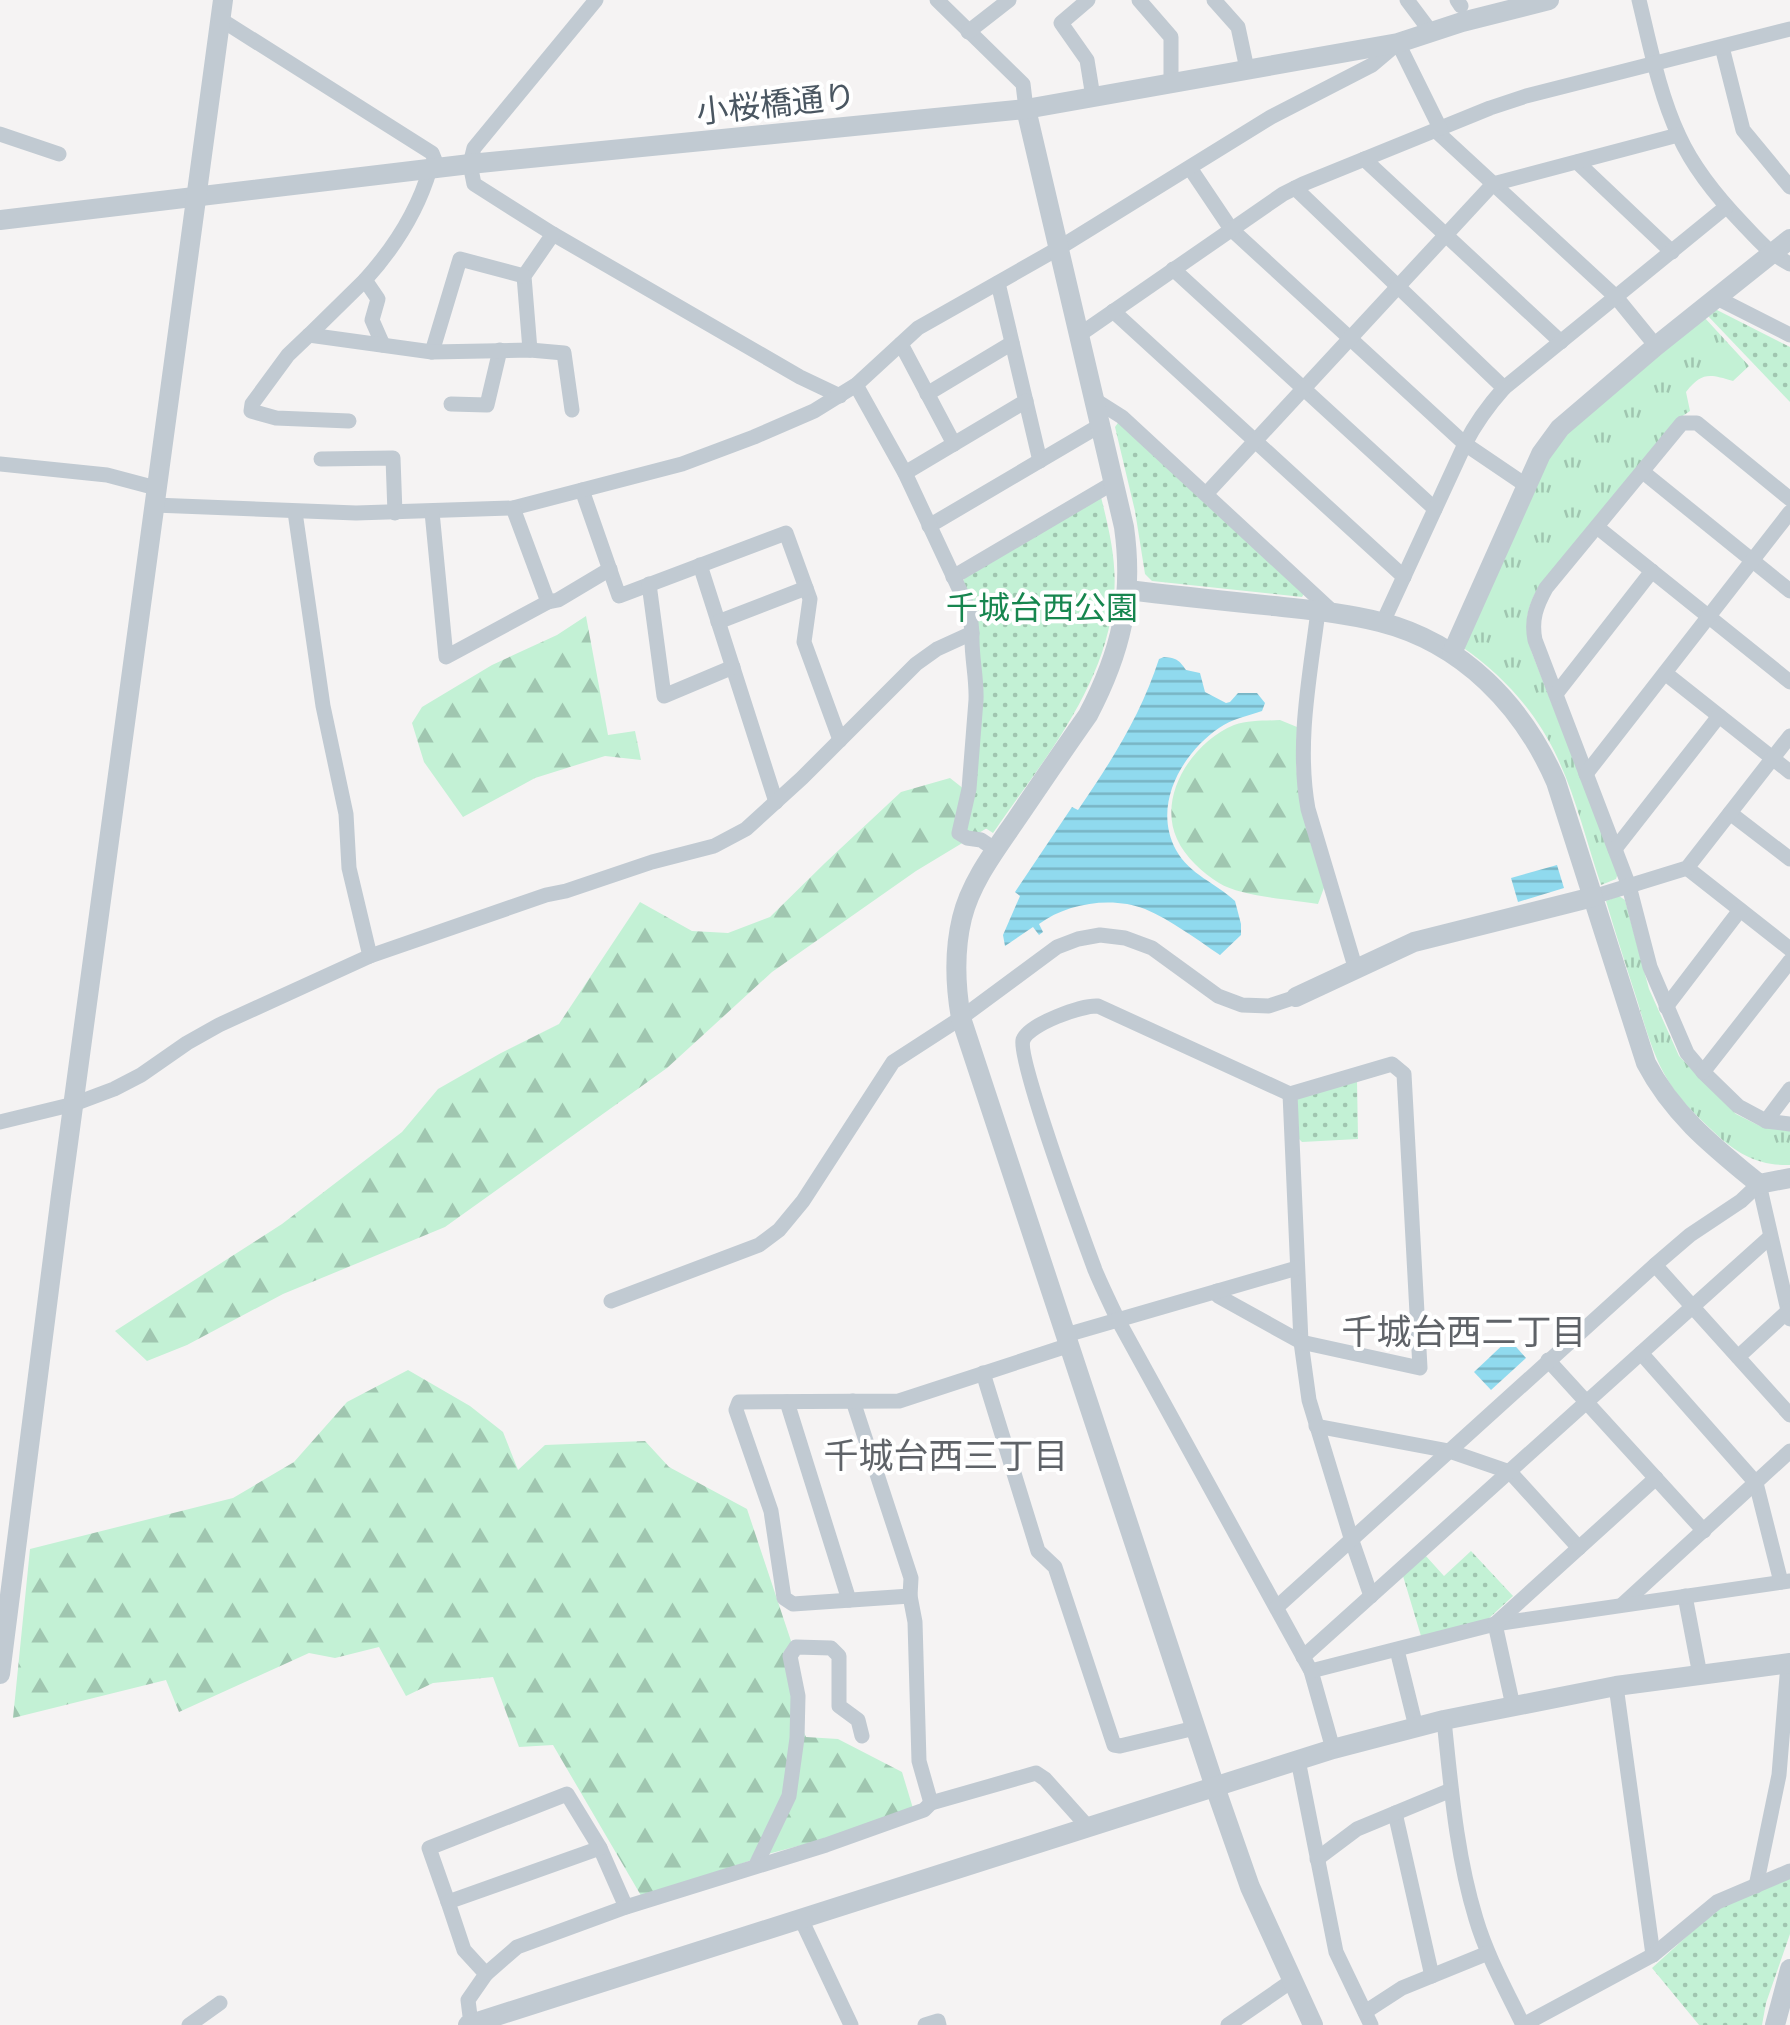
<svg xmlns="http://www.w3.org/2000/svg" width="1790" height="2025" font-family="'IBM Plex Sans','Noto Sans JP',sans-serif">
<defs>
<pattern id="grass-tufts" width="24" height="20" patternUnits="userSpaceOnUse" patternTransform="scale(2.5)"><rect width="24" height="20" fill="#c3f1d5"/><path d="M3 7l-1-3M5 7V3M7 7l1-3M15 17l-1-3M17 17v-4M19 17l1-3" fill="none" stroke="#a0c6b0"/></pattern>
<pattern id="forest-firs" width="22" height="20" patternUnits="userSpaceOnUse" patternTransform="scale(2.5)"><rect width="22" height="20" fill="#c3f1d5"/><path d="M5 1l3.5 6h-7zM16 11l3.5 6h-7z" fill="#a0c6b0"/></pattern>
<pattern id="park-dots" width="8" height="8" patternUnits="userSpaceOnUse" patternTransform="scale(2.5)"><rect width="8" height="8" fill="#c3f1d5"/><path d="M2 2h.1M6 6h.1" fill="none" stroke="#a0c6b0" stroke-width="1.8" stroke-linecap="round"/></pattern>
<pattern id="water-rules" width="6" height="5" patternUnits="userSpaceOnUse" patternTransform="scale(2.5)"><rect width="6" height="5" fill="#90daee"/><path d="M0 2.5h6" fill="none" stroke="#78b4c4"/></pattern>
</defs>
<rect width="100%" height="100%" fill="#f5f3f3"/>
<g fill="url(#grass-tufts)">
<path d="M1704,317L1749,366L1733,381C1709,374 1702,372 1686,392L1690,411L1675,421L1538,588C1525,610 1524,629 1532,653L1618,873L1616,879L1601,885C1587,843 1576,798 1558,759C1537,713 1503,675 1462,647L1544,465L1570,429Z"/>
<path d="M1619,896L1625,900L1649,989L1679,1056L1736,1114L1760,1126L1790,1131V1165C1759,1166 1737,1154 1715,1133C1698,1117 1681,1102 1669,1082C1654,1058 1646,1030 1638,1003C1627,969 1616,935 1606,901Z"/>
</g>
<g fill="url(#forest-firs)">
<polygon points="586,616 608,735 635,731 641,760 605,756 535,778 463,817 424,762 412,723 422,707 492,665 557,635"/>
<path d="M1280,720L1297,727L1296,765L1300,800L1325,885L1318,904C1291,899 1241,897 1219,883C1203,873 1185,857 1177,839C1157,795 1193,742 1234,725C1249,720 1264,721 1280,720Z"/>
<polygon points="950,778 1002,819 916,871 772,972 667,1068 445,1227 283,1294 187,1345 147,1361 115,1331 282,1224 402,1132 438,1089 501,1053 559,1024 640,902 692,931 728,933 770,917 825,863 901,792"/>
<polygon points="408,1370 470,1406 503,1432 518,1470 545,1445 645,1441 669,1467 747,1509 795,1653 795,1713 806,1737 838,1739 902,1772 915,1815 768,1854 643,1899 553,1745 519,1747 493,1677 433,1683 406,1696 379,1647 335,1658 309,1653 179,1712 166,1680 13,1718 30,1549 233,1498 294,1462 347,1402"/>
</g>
<g fill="url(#park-dots)">
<polygon points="1715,309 1790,347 1790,402 1707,315"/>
<polygon points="1120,420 1305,592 1302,597 1152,581 1145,574 1135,511 1115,427"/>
<path d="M1101,497C1109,529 1117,562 1114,596C1106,688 1043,760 993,833L970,818L974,782L963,581L967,575Z"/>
<polygon points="1357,1080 1358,1139 1302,1142 1299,1139 1297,1100 1302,1096"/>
<polygon points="1471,1551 1513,1596 1487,1620 1421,1636 1403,1576 1425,1555 1444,1576"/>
<polygon points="1790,1876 1790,1934 1766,2003 1762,2025 1699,2025 1652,1968 1718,1908"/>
</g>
<g fill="url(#water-rules)">
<path d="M1164,657C1177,658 1179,660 1186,670L1200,673L1205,692L1226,703L1230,702L1238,693H1257L1265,703L1262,711C1248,716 1231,719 1219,728C1181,754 1152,806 1176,850C1190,875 1216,883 1235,901L1241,924V935L1220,955C1196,939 1171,920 1145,909C1112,896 1067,903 1039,924L1043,932L1039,935L1033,927L1005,946L1003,935L1020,896L1015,892L1072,807L1078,810C1111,762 1141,715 1159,659Z"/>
<polygon points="1557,865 1564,888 1518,902 1511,878"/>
<polygon points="1509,1339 1526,1358 1491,1390 1474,1372"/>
</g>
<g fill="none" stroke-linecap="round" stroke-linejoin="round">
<g stroke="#c1cad2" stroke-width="15">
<polyline points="937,0 1023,84 1026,109"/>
<polyline points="1088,0 1061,23 1087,60 1093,97"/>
<polyline points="1139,0 1171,37 1171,82"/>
<polyline points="1214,0 1238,27 1247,69"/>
<polyline points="1407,0 1431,32"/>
<polyline points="1457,0 1461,6"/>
<path d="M1639,0C1650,45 1659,93 1679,136C1694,169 1718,198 1743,224C1758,240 1770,254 1790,264"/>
<polyline points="220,19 432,153 438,168"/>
<polyline points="968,32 1009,0"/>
<polyline points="1722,47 1743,130 1790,187"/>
<polyline points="1435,130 1616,297 1656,346"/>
<polyline points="0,134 59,154"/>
<polyline points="1364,159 1561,342"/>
<polyline points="1577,162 1672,252"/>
<polyline points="1190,168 1231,229 1465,444 1527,486"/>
<polyline points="1295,188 1504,388"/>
<polyline points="553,234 800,377 840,396"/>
<polyline points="1173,269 1435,509"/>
<path d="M365,280C394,248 418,210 430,169"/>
<polyline points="998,283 1040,461"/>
<polyline points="1717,298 1790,335"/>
<polyline points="1113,311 1404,577"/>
<polyline points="309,335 365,280 378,299 372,320 383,345"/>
<polyline points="1079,335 1283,194 1303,184 1490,108 1526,96 1790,29"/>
<polyline points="901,344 954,444"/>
<polyline points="530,350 524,276 553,234 474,184 470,164 474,148 596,0"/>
<polyline points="432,352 460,259 524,276"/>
<polyline points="927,394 1012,343"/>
<polyline points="1092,398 1122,417 1334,613"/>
<polyline points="451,404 487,405 500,350"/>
<polyline points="349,421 276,418 251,411 252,404 288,355 309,335 432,352 530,350 564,353 572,410"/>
<polyline points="321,459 393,458 395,513"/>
<polyline points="0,464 107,475 156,488"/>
<polyline points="1643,472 1790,591"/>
<polyline points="905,473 1026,401"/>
<polyline points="582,490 619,596 786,533 810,599 804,642 840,740"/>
<polyline points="1206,494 1493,184 1678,135"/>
<path d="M1790,499L1697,423H1682L1546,588C1536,606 1531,620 1535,640L1629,886L1650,967L1687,1053L1703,1072L1738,1106L1766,1121L1790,1124"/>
<polyline points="154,505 356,513 513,508 682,464 754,437 814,411 856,385 918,328 1059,248 1271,117 1372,65 1398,43 1440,128"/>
<polyline points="513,508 548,602 558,600 610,569"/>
<polyline points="295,512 323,706 346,814 349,868 370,956"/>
<polyline points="432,512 446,657 548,602"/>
<polyline points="929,526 1099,426"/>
<polyline points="1597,527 1790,682"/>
<polyline points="700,565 776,802"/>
<polyline points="953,577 1113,483"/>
<polyline points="649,584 664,696 733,667"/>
<path d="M1318,611C1310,676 1296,743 1308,809L1356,970"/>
<polyline points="718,622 806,588"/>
<path d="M1383,622L1465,444C1476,422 1488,406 1504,388L1726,207"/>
<path d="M972,633C971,656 977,678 976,700L969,789L959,833L967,838L981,840L996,850"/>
<polyline points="1665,673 1790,772"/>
<polyline points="1556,694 1652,571"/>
<polyline points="1586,774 1790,512"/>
<polyline points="1730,813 1790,859"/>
<polyline points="1615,849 1719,716"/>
<polyline points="1687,868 1790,949"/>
<polyline points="1593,897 1687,868 1790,736"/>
<polyline points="1666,1007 1740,910"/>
<polyline points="1703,1072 1790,961"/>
<polyline points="1290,1094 1301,1342 1309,1400 1352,1541 1371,1596"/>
<polyline points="1766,1121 1790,1089"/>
<polyline points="0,1122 74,1104 114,1089 141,1075 187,1043 219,1025 370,956 546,895 566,891 652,862 714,846 746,829 802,778 916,664 937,649 972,633 970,612 905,473 856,385"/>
<polyline points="1759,1184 1790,1319"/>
<polyline points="1655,1265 1790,1415"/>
<path d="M1217,1291L1218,1296L1301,1342L1420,1368L1404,1074L1392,1064L1290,1094L1098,1006C1082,1005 1029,1024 1023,1040C1017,1059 1084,1240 1095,1270C1102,1287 1110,1303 1118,1320L1311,1671L1333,1749"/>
<polyline points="611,1301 759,1245 779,1230 803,1201 893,1062 961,1018 1057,947 1078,939 1100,935 1125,938 1152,948 1218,996 1242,1005 1269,1006 1296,997"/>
<polyline points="1066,1335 1297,1268"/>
<polyline points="1641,1353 1756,1483 1781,1582"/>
<polyline points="1738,1357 1788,1311"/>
<polyline points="1548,1360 1704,1531"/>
<polyline points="983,1373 1038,1551 1055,1567 1114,1745 1120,1746 1195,1728"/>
<polyline points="853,1401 911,1578 910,1596 915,1622 919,1761 931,1803 1036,1773 1045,1779 1088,1827"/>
<polyline points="787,1402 849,1600"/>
<polyline points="1316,1426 1449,1451 1510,1472 1579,1548"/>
<polyline points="910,1596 793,1604 784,1598 771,1511 736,1410 739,1402 899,1401 1070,1345"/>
<polyline points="1685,1596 1700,1675"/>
<polyline points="1623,1604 1790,1451"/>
<polyline points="1277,1607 1655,1265 1690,1235 1741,1201 1759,1184"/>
<polyline points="1397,1650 1416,1727"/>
<polyline points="1303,1657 1770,1237"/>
<polyline points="1311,1671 1495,1624 1790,1581"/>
<polyline points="1616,1686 1653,1955"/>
<polyline points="1513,1706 1495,1624 1656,1478"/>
<path d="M1444,1720C1451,1786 1456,1854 1476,1919C1487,1956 1506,1990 1523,2025"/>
<polyline points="1298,1760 1336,1952 1371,2025"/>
<polyline points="1395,1813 1432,1976"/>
<polyline points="1317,1859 1357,1829 1451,1790"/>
<polyline points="756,1865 789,1796 797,1738 798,1696 790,1656 796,1647 831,1648 839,1656 839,1706 858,1720 862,1736"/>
<polyline points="1756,1886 1779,1775 1788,1664"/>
<polyline points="448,1902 429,1848 567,1794 600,1848 626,1907"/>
<polyline points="801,1919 851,2025"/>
<polyline points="486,1974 517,1947 626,1907 826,1845 924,1810 931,1803"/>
<polyline points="1365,2012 1402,1988 1488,1953"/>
<polyline points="471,2024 468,2000 486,1974 464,1950 448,1902 600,1848"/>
<polyline points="189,2025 220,2003"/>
<polyline points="925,2025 938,2021 939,2025"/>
<polyline points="1228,2025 1293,1980"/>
<polyline points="1523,2025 1653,1955 1717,1902 1790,1871"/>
</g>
<g stroke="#c1cad2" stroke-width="20">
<path d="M1026,109L1124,527C1134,598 1121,652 1088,715C1064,749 1041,783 1018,817C997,848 971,881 962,918C954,951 955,984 961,1018L1215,1787L1250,1887L1313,2025"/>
<polyline points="0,220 470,164 1026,109 1398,43 1462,22 1549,0"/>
<path d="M1128,590C1176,596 1225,601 1274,606C1309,610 1345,613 1380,622C1463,643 1523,706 1556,782L1646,1063C1673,1115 1714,1147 1759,1184L1790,1178"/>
<polyline points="1452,653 1541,454 1560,428 1656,346 1790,239"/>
<polyline points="1296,997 1414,942 1593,897"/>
<polyline points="0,1674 61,1195 223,0"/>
<polyline points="468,2025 1333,1749 1444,1720 1616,1686 1790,1663"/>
<polyline points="1775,2025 1790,1969"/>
</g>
</g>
<g text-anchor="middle" stroke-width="8" stroke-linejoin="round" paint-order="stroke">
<g font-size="32" fill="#4a5661" stroke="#fff">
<text transform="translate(776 104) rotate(-6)" y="11">小桜橋通り</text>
</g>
<g font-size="32" fill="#17864f" stroke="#fff">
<text x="1042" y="619">千城台西公園</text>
</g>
<g font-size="35" fill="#5f6368" stroke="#fff">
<text x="1464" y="1344">千城台西二丁目</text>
<text x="946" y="1468">千城台西三丁目</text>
</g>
</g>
</svg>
